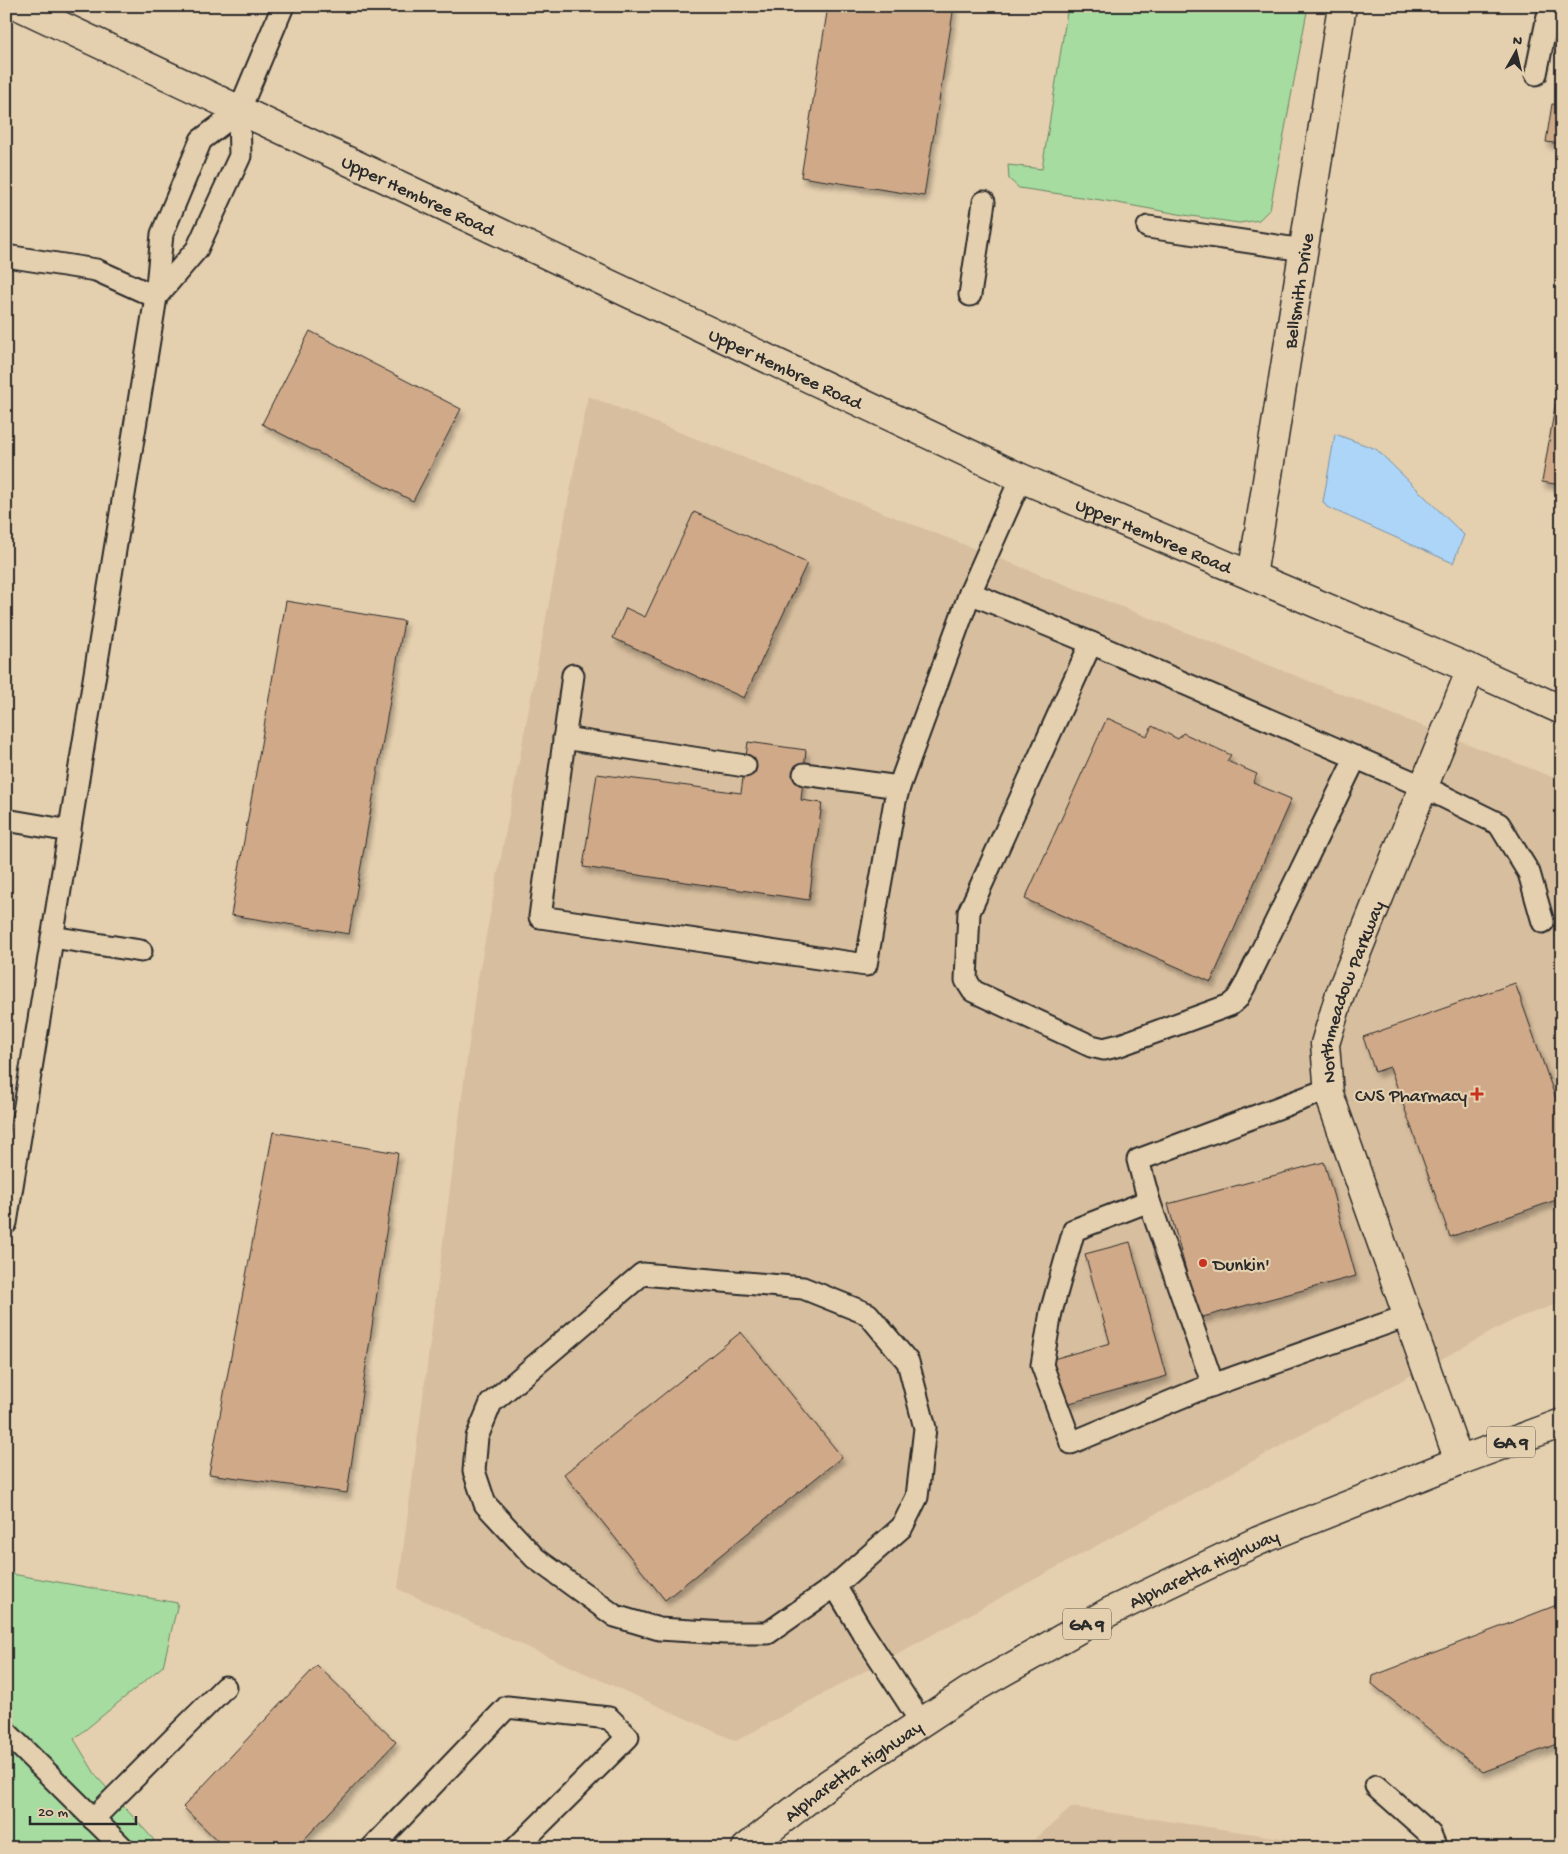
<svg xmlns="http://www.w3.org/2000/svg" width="1568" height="1854" font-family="'Gochi Hand',sans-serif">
<defs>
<filter id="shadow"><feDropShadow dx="3" dy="5.5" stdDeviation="2.5" flood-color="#0004"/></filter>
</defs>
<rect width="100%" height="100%" fill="#e4cfae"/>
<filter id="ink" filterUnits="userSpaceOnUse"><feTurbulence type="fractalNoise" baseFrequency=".02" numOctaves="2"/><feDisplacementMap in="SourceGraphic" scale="10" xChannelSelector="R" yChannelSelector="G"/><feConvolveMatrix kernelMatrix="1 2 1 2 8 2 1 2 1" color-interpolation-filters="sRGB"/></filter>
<g filter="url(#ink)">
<g fill="#d7be9e">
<polygon points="588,396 1562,781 1562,1302 1517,1318 736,1741 398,1589 476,989"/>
<polygon points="1072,1807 1348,1848 1025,1848"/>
</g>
<g fill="#a6dc9f" stroke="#688465">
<polygon points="1068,6 1308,6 1270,209 1259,220 1239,223 1184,215 1101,200 1019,188 1009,179 1008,165 1042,169"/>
<polygon points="6,1573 178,1603 163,1666 74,1739 97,1777 154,1840 147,1848 6,1848"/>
</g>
<polygon fill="#add5f8" stroke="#7991a6" points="1335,434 1376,449 1464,535 1453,563 1327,507 1323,502"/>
<g fill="#cfa988" stroke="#2b2b2b" filter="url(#shadow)">
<polygon points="828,6 954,6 924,196 801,177"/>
<polygon points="1552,104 1562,105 1562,144 1546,142"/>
<polygon points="310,331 461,409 413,501 262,424"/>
<polygon points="1562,366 1562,485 1542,482"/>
<polygon points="694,512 807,563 744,698 613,638 626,608 645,617"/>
<polygon points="286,601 404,621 349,934 231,915"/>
<polygon points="1107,718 1147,736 1152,726 1178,739 1183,733 1231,755 1227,761 1257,774 1253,783 1291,799 1211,982 1025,899"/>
<polygon points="748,742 806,750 801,800 822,803 809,900 583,867 597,774 741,793"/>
<polygon points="1515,983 1562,1116 1562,1198 1450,1237 1390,1067 1375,1072 1363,1037"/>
<polygon points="273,1132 398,1153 347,1493 209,1474"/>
<polygon points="1324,1162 1356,1276 1199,1318 1168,1204"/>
<polygon points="1130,1242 1167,1376 1066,1404 1053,1359 1110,1343 1085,1254"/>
<polygon points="741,1332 842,1457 665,1600 564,1474"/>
<polygon points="1562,1603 1562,1742 1483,1772 1372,1684 1373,1676"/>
<polygon points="317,1665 396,1742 296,1848 225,1848 183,1807"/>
</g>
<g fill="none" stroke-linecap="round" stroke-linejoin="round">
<g stroke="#2b2b2b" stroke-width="25">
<g id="lane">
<polyline points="1536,74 1550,6"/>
<polyline points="1148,227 1304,250"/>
<polyline points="6,256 96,270 156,297"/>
<polyline points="970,295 984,202"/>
<polyline points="156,297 197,249 240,156 239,111 283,6"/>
<polyline points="970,593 1091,643"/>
<polyline points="573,675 540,917 866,965 895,801 899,787 970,593 1021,478"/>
<polyline points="564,738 745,766"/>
<polyline points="1356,757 1244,987 1237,999 1230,1005 1120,1045 1104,1049 1091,1046 973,991 966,980 969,912 1091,643 1424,787 1499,824 1529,873 1543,922"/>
<polyline points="804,774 899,787"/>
<polyline points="6,820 70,831"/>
<polyline points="52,937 141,951"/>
<polyline points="1329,1089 1138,1160 1149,1201 1074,1230 1051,1312 1042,1365 1071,1443 1196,1391 1407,1316"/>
<polyline points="1149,1201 1213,1385"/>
<polyline points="6,1223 156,297 162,234 201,140 239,111"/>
<polyline points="835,1586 768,1633 725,1633 659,1629 615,1616 535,1558 485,1504 474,1471 477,1437 491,1403 642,1274 803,1288 868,1314 908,1362 925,1428 917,1497 902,1527 835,1586 860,1628 921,1722"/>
<polyline points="6,1732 123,1848"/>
<polyline points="1376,1786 1430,1834 1436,1848"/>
<polyline points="93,1819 225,1687"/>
<polyline points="372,1848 507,1707 609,1718 628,1737 516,1848"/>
</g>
</g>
<g stroke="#2b2b2b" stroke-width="31">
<g id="street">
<path id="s1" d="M1252,576L1342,6"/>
<path id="s2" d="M1459,1461L1329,1094L1325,1044L1340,994L1471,669"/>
</g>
</g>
<g stroke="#2b2b2b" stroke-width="31">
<g id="secondary">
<path id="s3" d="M19,6L1021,478L1471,669L1562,710"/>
</g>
</g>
<g stroke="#2b2b2b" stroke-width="31">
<g id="highway">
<path id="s4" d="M746,1848L828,1784L969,1691L1109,1612L1258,1541L1459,1461L1562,1423"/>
</g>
</g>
<use href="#lane" stroke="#e4cfae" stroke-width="21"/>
<use href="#street" stroke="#e4cfae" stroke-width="28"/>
<use href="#secondary" stroke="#e4cfae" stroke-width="28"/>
<use href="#highway" stroke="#e4cfae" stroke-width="28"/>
</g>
</g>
<g fill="#c8321e" stroke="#e4cfae" stroke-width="2">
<path d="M1474.5 1086.5h5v5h5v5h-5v5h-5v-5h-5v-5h5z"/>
<circle cx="1203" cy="1263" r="5"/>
</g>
<g text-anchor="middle" stroke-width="4.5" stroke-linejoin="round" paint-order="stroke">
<g fill="#e4cfae" stroke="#625c52" stroke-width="1">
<rect x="1487" y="1426.5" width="48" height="31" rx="4"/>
<rect x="1063" y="1608.5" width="48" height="31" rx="4"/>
</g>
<g font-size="18" font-weight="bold" fill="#2b2b2b">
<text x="1511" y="1448">GA 9</text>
<text x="1087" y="1630">GA 9</text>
</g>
<g font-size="19" fill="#2b2b2b" stroke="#e4cfae">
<text dy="7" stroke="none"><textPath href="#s3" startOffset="442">Upper Hembree Road</textPath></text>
<text dy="7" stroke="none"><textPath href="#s1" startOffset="289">Bellsmith Drive</textPath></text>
<text dy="7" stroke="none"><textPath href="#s3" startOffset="848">Upper Hembree Road</textPath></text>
<text dy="7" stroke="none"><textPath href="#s3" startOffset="1252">Upper Hembree Road</textPath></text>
<text dy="7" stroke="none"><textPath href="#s2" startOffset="496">Northmeadow Parkway</textPath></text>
<text dy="7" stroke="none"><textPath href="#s4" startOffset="538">Alpharetta Highway</textPath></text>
<text dy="7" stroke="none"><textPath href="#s4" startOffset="132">Alpharetta Highway</textPath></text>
</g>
<g font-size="19" fill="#2b2b2b" stroke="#e4cfae" text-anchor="end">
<text x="1467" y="1101">CVS Pharmacy</text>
<text x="1213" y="1270" text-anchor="start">Dunkin'</text>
</g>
</g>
<rect width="1568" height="1854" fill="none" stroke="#e4cfae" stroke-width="25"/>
<rect x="12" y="12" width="1543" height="1829" fill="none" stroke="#2b2b2b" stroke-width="2" filter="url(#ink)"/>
<g transform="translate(1516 52) rotate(8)" stroke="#e4cfae" stroke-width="4" paint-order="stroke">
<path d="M0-4L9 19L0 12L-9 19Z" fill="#2b2b2b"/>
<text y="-8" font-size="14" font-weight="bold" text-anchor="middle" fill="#2b2b2b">N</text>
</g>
<path d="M30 1816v8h106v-8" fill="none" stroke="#2b2b2b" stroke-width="2.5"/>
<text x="38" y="1816" font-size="15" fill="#2b2b2b" stroke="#e4cfae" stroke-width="4" paint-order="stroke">20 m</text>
</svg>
